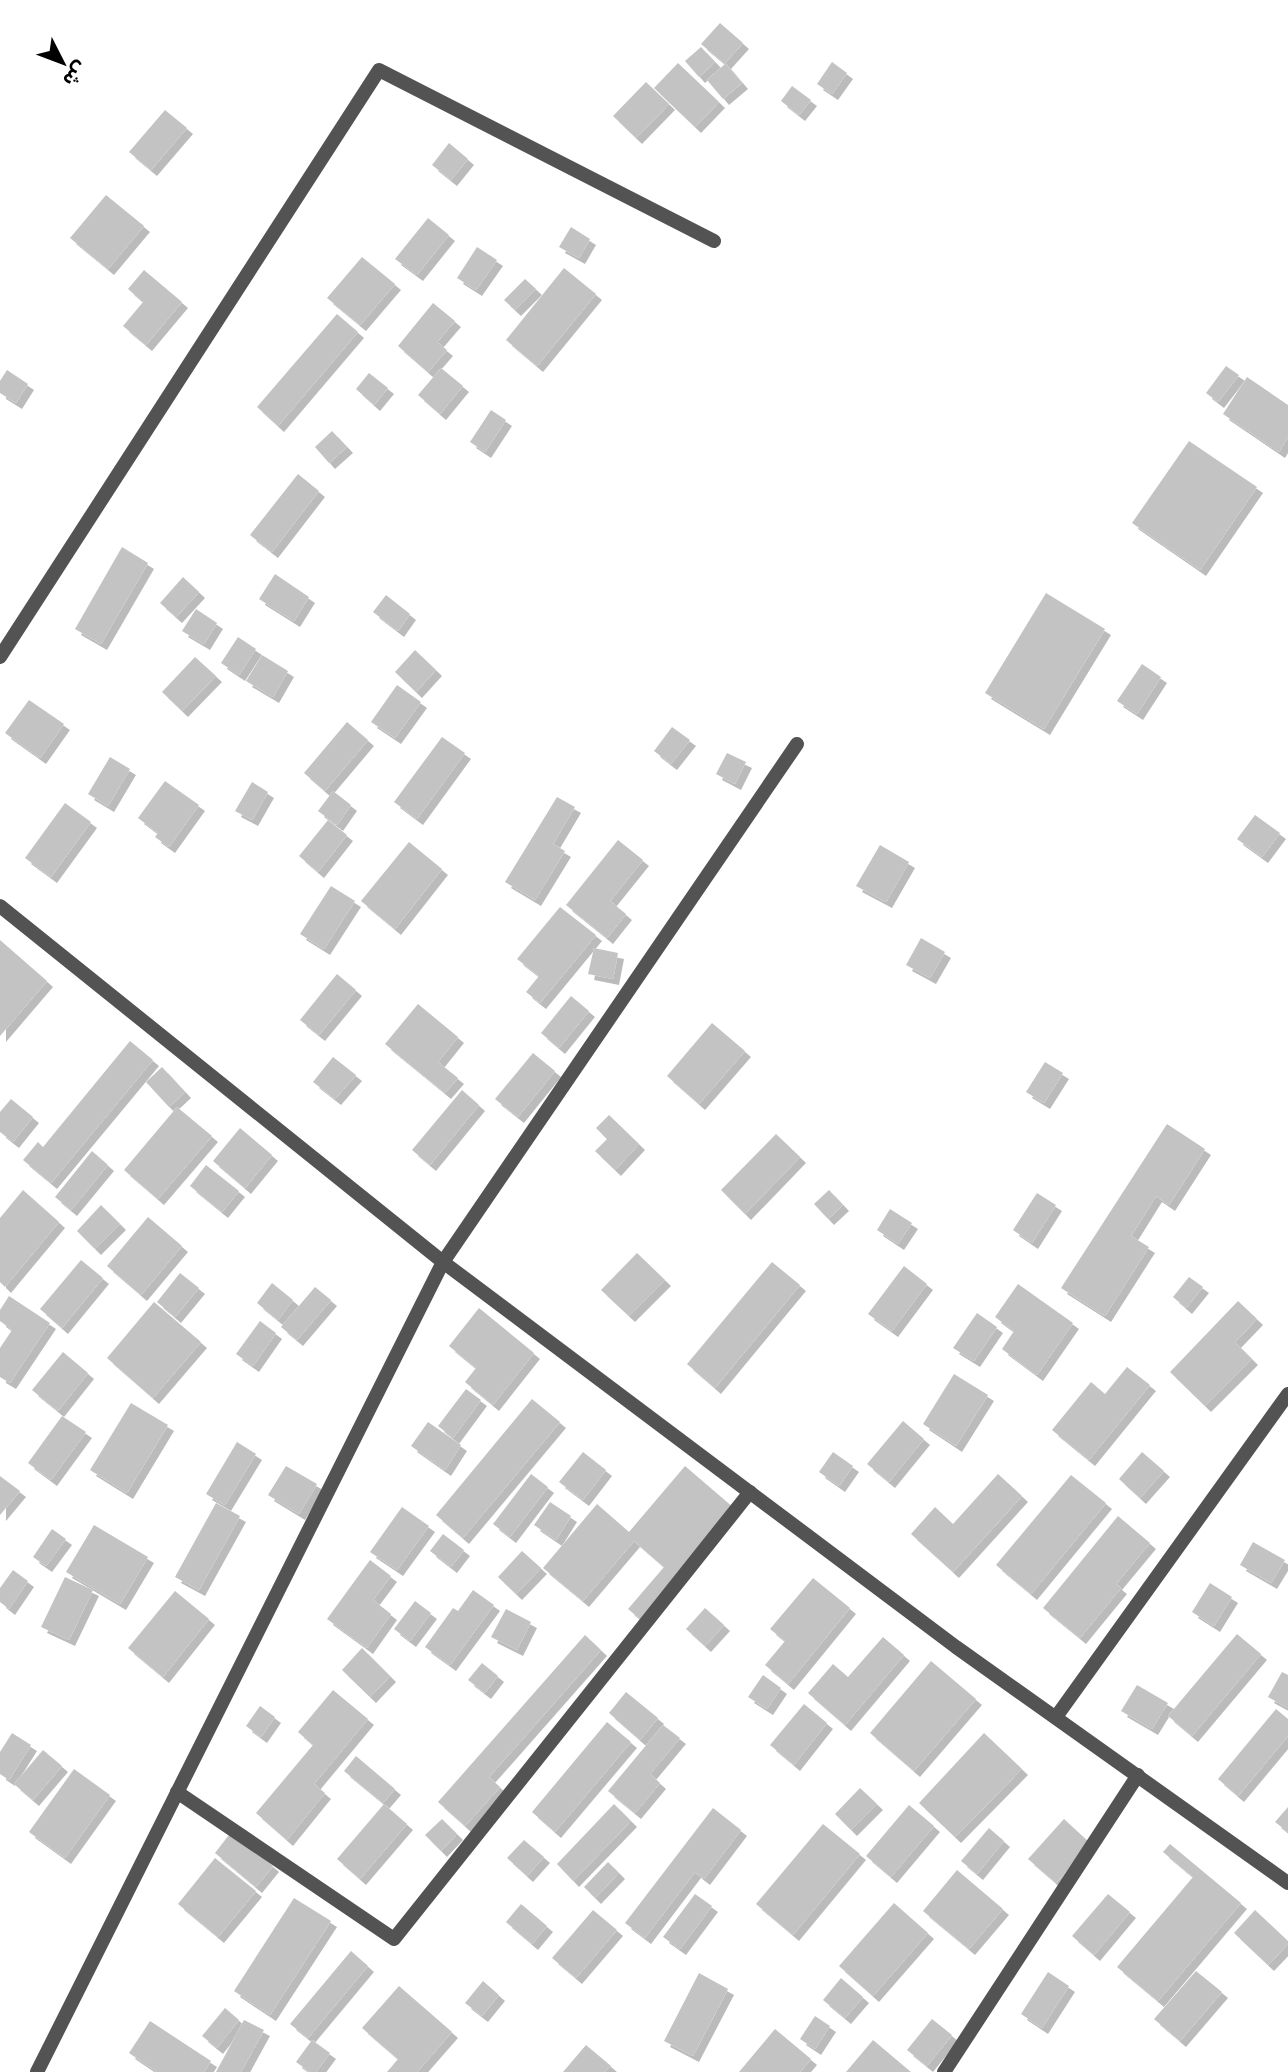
<svg xmlns="http://www.w3.org/2000/svg" width="1288" height="2072" font-family="Jost,'Noto Sans Arabic',sans-serif">
<defs>
<filter id="shadow"><feDropShadow dx="6" dy="6" stdDeviation="0" flood-color="#0004"/></filter>
</defs>
<rect width="100%" height="100%" fill="#fff"/>
<g fill="#c3c3c3" filter="url(#shadow)">
<polygon points="720,23 743,43 725,63 742,83 723,99 707,80 725,64 701,44"/>
<polygon points="701,47 715,62 699,77 685,61"/>
<polygon points="832,62 847,73 832,94 817,84"/>
<polygon points="678,63 719,102 695,127 654,88"/>
<polygon points="646,82 669,104 636,138 613,116"/>
<polygon points="792,86 811,100 799,115 781,101"/>
<polygon points="165,110 187,128 151,170 129,152"/>
<polygon points="449,143 468,159 451,180 432,165"/>
<polygon points="106,195 144,226 108,269 70,238"/>
<polygon points="428,218 449,235 417,275 395,259"/>
<polygon points="571,227 590,239 579,258 559,247"/>
<polygon points="477,247 497,260 476,290 457,278"/>
<polygon points="362,257 395,284 360,325 327,298"/>
<polygon points="564,268 596,294 537,366 506,340"/>
<polygon points="144,270 182,302 146,345 123,326 143,302 128,289"/>
<polygon points="525,279 536,289 515,310 504,300"/>
<polygon points="433,303 455,321 437,342 447,350 428,372 398,346"/>
<polygon points="337,314 358,332 278,426 257,407"/>
<polygon points="1226,366 1239,375 1218,402 1206,393"/>
<polygon points="441,368 463,386 440,414 418,395"/>
<polygon points="7,370 28,384 16,403 0,393 0,381"/>
<polygon points="369,373 388,388 374,405 356,389"/>
<polygon points="1247,377 1288,405 1288,437 1279,452 1223,414"/>
<polygon points="491,410 506,420 485,452 470,442"/>
<polygon points="332,431 347,447 329,463 315,447"/>
<polygon points="1189,441 1257,487 1200,570 1132,523"/>
<polygon points="298,474 319,491 272,552 250,535"/>
<polygon points="122,547 148,563 101,644 75,629"/>
<polygon points="275,574 309,597 294,621 259,599"/>
<polygon points="183,577 199,592 176,617 160,603"/>
<polygon points="1046,593 1105,629 1044,729 985,693"/>
<polygon points="386,595 410,614 398,631 373,612"/>
<polygon points="196,609 217,623 204,644 182,631"/>
<polygon points="238,637 256,649 239,675 221,663"/>
<polygon points="415,650 436,670 416,692 395,672"/>
<polygon points="262,655 288,671 273,697 246,681"/>
<polygon points="195,657 216,676 182,711 162,692"/>
<polygon points="1142,664 1161,677 1137,714 1117,701"/>
<polygon points="397,685 421,702 395,738 371,722"/>
<polygon points="29,700 64,724 40,758 5,733"/>
<polygon points="347,722 368,740 325,791 304,773"/>
<polygon points="672,727 690,740 671,764 654,751"/>
<polygon points="442,737 465,753 417,819 394,802"/>
<polygon points="727,753 746,762 735,784 716,774"/>
<polygon points="110,757 130,769 108,806 88,794"/>
<polygon points="165,781 199,805 169,847 155,837 158,833 138,818"/>
<polygon points="252,782 268,792 252,820 235,811"/>
<polygon points="333,791 351,805 337,825 318,811"/>
<polygon points="557,797 575,807 553,844 565,851 535,900 505,882"/>
<polygon points="65,803 91,822 51,877 25,858"/>
<polygon points="1255,815 1280,833 1262,857 1237,839"/>
<polygon points="328,820 347,835 318,872 299,856"/>
<polygon points="618,840 643,860 610,901 626,914 607,938 566,905"/>
<polygon points="409,842 442,869 395,929 361,901"/>
<polygon points="880,845 909,862 886,902 856,886"/>
<polygon points="331,886 355,901 324,949 300,934"/>
<polygon points="560,907 596,935 540,1003 526,992 539,976 517,959"/>
<polygon points="921,938 945,952 930,978 906,965"/>
<polygon points="0,940 47,981 0,1036"/>
<polygon points="594,948 618,953 613,979 588,974"/>
<polygon points="337,974 356,990 319,1035 300,1020"/>
<polygon points="571,996 589,1011 559,1048 541,1033"/>
<polygon points="418,1004 458,1037 438,1062 458,1078 445,1093 385,1044"/>
<polygon points="712,1023 745,1051 699,1104 667,1076"/>
<polygon points="130,1041 153,1060 51,1183 23,1160 38,1142 43,1147"/>
<polygon points="533,1053 555,1071 518,1117 495,1099"/>
<polygon points="333,1057 356,1075 335,1099 313,1082"/>
<polygon points="1045,1062 1063,1073 1044,1103 1026,1092"/>
<polygon points="162,1067 185,1092 169,1107 146,1082"/>
<polygon points="462,1090 479,1105 430,1165 412,1150"/>
<polygon points="11,1099 33,1117 13,1142 0,1132 0,1112"/>
<polygon points="177,1107 212,1136 158,1199 124,1170"/>
<polygon points="609,1115 639,1144 615,1170 595,1151 607,1139 596,1128"/>
<polygon points="1167,1124 1205,1149 1169,1205 1156,1196 1131,1236 1149,1247 1105,1316 1061,1288"/>
<polygon points="240,1128 272,1155 245,1188 213,1161"/>
<polygon points="776,1134 800,1157 745,1214 721,1190"/>
<polygon points="92,1151 108,1165 71,1210 55,1197"/>
<polygon points="206,1165 239,1191 222,1212 190,1186"/>
<polygon points="23,1190 59,1222 5,1287 0,1282 0,1218"/>
<polygon points="829,1190 843,1205 828,1219 814,1204"/>
<polygon points="1037,1193 1056,1205 1032,1243 1013,1230"/>
<polygon points="101,1205 120,1224 95,1249 77,1231"/>
<polygon points="890,1209 912,1223 898,1244 877,1230"/>
<polygon points="148,1217 182,1246 141,1295 107,1266"/>
<polygon points="637,1253 665,1280 629,1316 601,1290"/>
<polygon points="81,1260 103,1278 62,1328 40,1309"/>
<polygon points="772,1262 800,1285 715,1388 687,1364"/>
<polygon points="904,1266 927,1284 892,1331 868,1314"/>
<polygon points="180,1273 199,1288 175,1317 157,1302"/>
<polygon points="1189,1277 1203,1287 1186,1308 1173,1297"/>
<polygon points="272,1283 293,1300 278,1320 257,1303"/>
<polygon points="1018,1284 1073,1323 1037,1375 1002,1349 1014,1331 995,1317"/>
<polygon points="315,1287 331,1300 297,1340 281,1327"/>
<polygon points="9,1296 50,1323 10,1383 0,1377 0,1348 12,1330 0,1321 0,1310"/>
<polygon points="1238,1301 1257,1319 1235,1342 1252,1359 1205,1406 1170,1372"/>
<polygon points="154,1302 201,1342 153,1398 107,1358"/>
<polygon points="479,1308 534,1353 493,1405 465,1382 476,1368 449,1346"/>
<polygon points="977,1313 997,1327 974,1361 953,1348"/>
<polygon points="260,1321 276,1333 253,1366 236,1354"/>
<polygon points="63,1352 88,1373 58,1411 32,1390"/>
<polygon points="1127,1367 1150,1385 1089,1460 1052,1430 1091,1382 1105,1394"/>
<polygon points="954,1374 988,1395 956,1446 923,1424"/>
<polygon points="466,1389 481,1400 453,1438 438,1426"/>
<polygon points="532,1399 560,1422 463,1538 436,1515"/>
<polygon points="131,1403 168,1425 127,1493 90,1470"/>
<polygon points="62,1416 86,1432 51,1480 28,1463"/>
<polygon points="903,1421 924,1439 889,1482 867,1464"/>
<polygon points="428,1422 461,1445 445,1470 411,1446"/>
<polygon points="237,1442 256,1454 225,1505 206,1494"/>
<polygon points="583,1452 606,1470 583,1500 559,1482"/>
<polygon points="833,1452 853,1466 839,1486 819,1472"/>
<polygon points="1142,1452 1164,1471 1140,1498 1119,1479"/>
<polygon points="286,1466 317,1484 299,1514 268,1495"/>
<polygon points="685,1466 734,1508 640,1619 628,1609 664,1567 634,1541 583,1601 543,1568 597,1504 629,1532"/>
<polygon points="531,1474 548,1487 510,1537 493,1524"/>
<polygon points="998,1474 1022,1496 953,1572 911,1534 935,1507 953,1524"/>
<polygon points="1071,1475 1106,1503 1031,1594 996,1565"/>
<polygon points="0,1476 20,1491 0,1515"/>
<polygon points="550,1502 571,1516 556,1540 534,1525"/>
<polygon points="216,1503 240,1516 199,1590 175,1577"/>
<polygon points="402,1507 429,1526 397,1570 370,1552"/>
<polygon points="1118,1516 1150,1543 1116,1584 1121,1588 1080,1638 1043,1608"/>
<polygon points="94,1525 148,1557 120,1604 66,1572"/>
<polygon points="52,1529 66,1539 46,1566 33,1557"/>
<polygon points="443,1534 464,1550 451,1567 430,1551"/>
<polygon points="1253,1542 1285,1560 1271,1583 1240,1565"/>
<polygon points="522,1551 541,1568 516,1594 498,1577"/>
<polygon points="370,1560 391,1576 373,1600 391,1614 367,1648 327,1619"/>
<polygon points="13,1570 28,1581 9,1609 0,1602 0,1588"/>
<polygon points="65,1577 93,1590 69,1640 41,1627"/>
<polygon points="813,1578 850,1608 788,1684 765,1665 785,1641 770,1629"/>
<polygon points="1210,1583 1232,1597 1214,1626 1192,1612"/>
<polygon points="473,1590 494,1605 450,1665 425,1647 453,1608 458,1611"/>
<polygon points="175,1591 209,1619 163,1677 128,1648"/>
<polygon points="415,1601 431,1613 410,1641 394,1629"/>
<polygon points="705,1608 724,1625 705,1646 686,1629"/>
<polygon points="506,1609 531,1622 517,1650 491,1637"/>
<polygon points="1237,1634 1261,1654 1192,1736 1168,1716"/>
<polygon points="585,1635 601,1650 489,1777 500,1787 465,1826 438,1802"/>
<polygon points="883,1637 904,1655 845,1725 808,1693 833,1664 848,1677"/>
<polygon points="362,1648 390,1676 370,1697 342,1670"/>
<polygon points="931,1661 976,1699 914,1771 870,1733"/>
<polygon points="482,1663 498,1676 485,1693 468,1680"/>
<polygon points="1282,1672 1288,1675 1288,1708 1268,1697"/>
<polygon points="763,1675 781,1688 767,1709 748,1697"/>
<polygon points="1137,1685 1168,1703 1152,1729 1121,1711"/>
<polygon points="333,1690 368,1719 314,1784 325,1793 287,1840 256,1813 313,1745 298,1732"/>
<polygon points="626,1692 658,1718 640,1740 609,1713"/>
<polygon points="804,1704 827,1723 794,1765 770,1745"/>
<polygon points="260,1706 275,1717 261,1737 246,1726"/>
<polygon points="1276,1709 1288,1719 1288,1736 1238,1796 1218,1779"/>
<polygon points="607,1722 631,1742 555,1832 532,1812"/>
<polygon points="663,1725 680,1738 650,1774 660,1783 635,1813 608,1791"/>
<polygon points="12,1733 31,1745 9,1780 0,1774 0,1752"/>
<polygon points="984,1733 1022,1769 955,1837 919,1803"/>
<polygon points="43,1750 62,1766 33,1800 14,1784"/>
<polygon points="356,1756 395,1789 383,1803 344,1771"/>
<polygon points="74,1769 110,1795 65,1858 29,1832"/>
<polygon points="860,1788 877,1804 851,1830 835,1814"/>
<polygon points="384,1804 407,1824 360,1879 337,1859"/>
<polygon points="614,1804 631,1821 573,1881 557,1864"/>
<polygon points="909,1805 934,1826 891,1877 866,1856"/>
<polygon points="1288,1807 1288,1832 1275,1822"/>
<polygon points="713,1808 741,1830 704,1879 695,1872 645,1938 625,1923"/>
<polygon points="442,1819 457,1834 441,1851 425,1835"/>
<polygon points="1064,1819 1091,1844 1056,1883 1028,1859"/>
<polygon points="823,1824 860,1854 793,1935 756,1904"/>
<polygon points="989,1828 1004,1841 977,1874 961,1861"/>
<polygon points="232,1831 273,1866 256,1887 215,1853"/>
<polygon points="524,1840 544,1857 527,1876 507,1858"/>
<polygon points="1170,1844 1241,1903 1158,2001 1117,1967 1193,1877 1163,1852"/>
<polygon points="215,1858 256,1891 218,1937 178,1904"/>
<polygon points="608,1862 619,1873 595,1898 584,1887"/>
<polygon points="957,1870 1003,1909 969,1949 923,1911"/>
<polygon points="695,1894 712,1906 680,1949 663,1937"/>
<polygon points="1108,1894 1130,1912 1094,1955 1072,1936"/>
<polygon points="294,1898 331,1921 270,2015 234,1991"/>
<polygon points="894,1903 928,1933 873,1996 839,1966"/>
<polygon points="521,1904 547,1926 532,1944 506,1922"/>
<polygon points="593,1910 617,1930 576,1978 552,1958"/>
<polygon points="1255,1910 1288,1941 1288,1944 1268,1965 1234,1933"/>
<polygon points="351,1951 368,1966 308,2038 290,2024"/>
<polygon points="1196,1971 1222,1992 1180,2041 1154,2019"/>
<polygon points="1048,1972 1069,1986 1042,2028 1021,2014"/>
<polygon points="699,1973 728,1989 693,2056 664,2041"/>
<polygon points="841,1978 863,1997 845,2018 823,2000"/>
<polygon points="483,1981 499,1995 482,2016 465,2003"/>
<polygon points="399,1986 452,2032 417,2072 387,2072 398,2059 362,2028"/>
<polygon points="225,2008 239,2020 217,2048 202,2036"/>
<polygon points="815,2016 830,2026 815,2049 800,2039"/>
<polygon points="932,2019 952,2035 927,2066 907,2050"/>
<polygon points="244,2020 264,2030 241,2072 216,2072"/>
<polygon points="150,2021 211,2061 204,2072 157,2072 129,2053"/>
<polygon points="775,2029 811,2059 800,2072 739,2072"/>
<polygon points="312,2040 330,2053 316,2072 310,2072 296,2062"/>
<polygon points="873,2040 911,2072 846,2072"/>
<polygon points="586,2045 611,2066 605,2072 563,2072"/>
</g>
<g fill="none" stroke-linecap="round" stroke-linejoin="round">
<g stroke="#535353" stroke-width="14">
<polyline points="0,657 379,70 714,241"/>
<polyline points="0,906 443,1262 956,1647 1288,1883"/>
<polyline points="1056,1717 1288,1394"/>
<polyline points="177,1792 394,1939 750,1492"/>
<polyline points="37,2072 443,1262 797,744"/>
<polyline points="944,2072 1138,1775"/>
</g>
</g>
<g transform="translate(63 63) rotate(132)" stroke="#ffffff" stroke-width="5" paint-order="stroke">
<path d="M0-5L12 26L0 18L-12 26Z" fill="#000000"/>
<text y="-10" font-size="19" font-weight="bold" text-anchor="middle" fill="#000000">ش</text>
</g>
</svg>
